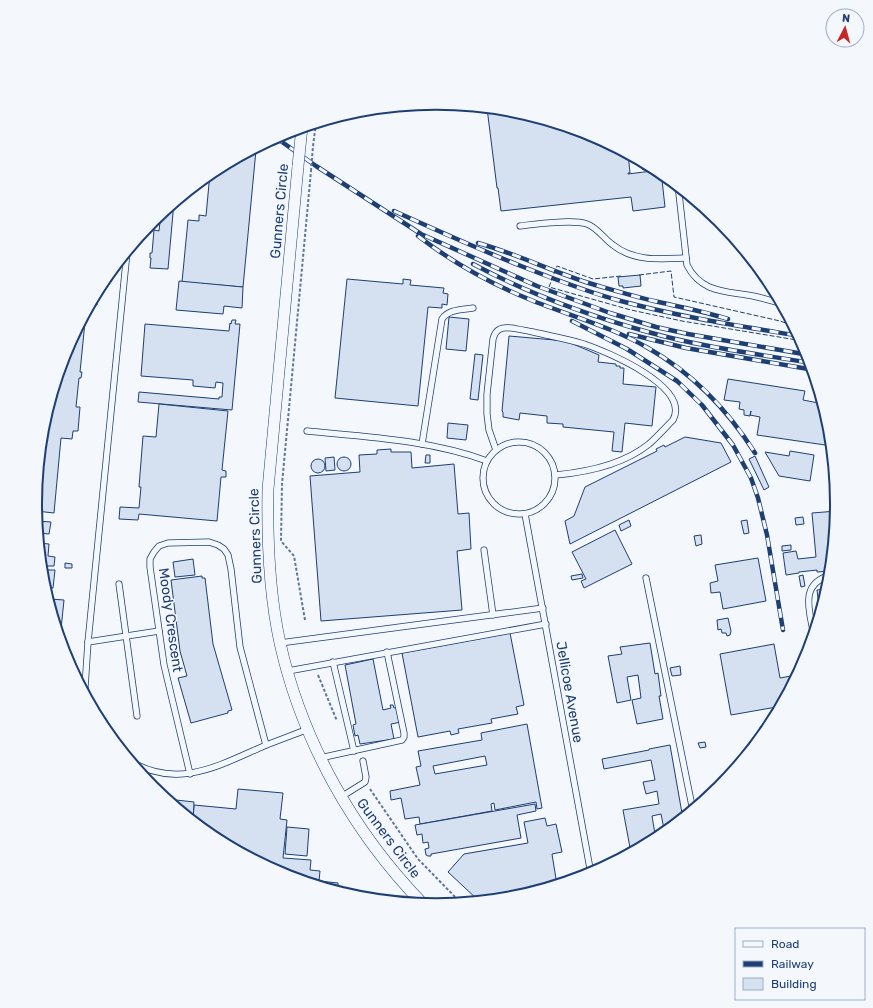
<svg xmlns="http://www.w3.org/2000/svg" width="873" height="1008" font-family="Rubik,sans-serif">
<rect width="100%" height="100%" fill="#f4f7fb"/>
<g fill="#d5e0f0" stroke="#1d3f73" fill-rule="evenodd">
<polygon points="487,108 515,110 590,133 628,153 630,173 628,173 628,174 660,170 661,171 665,207 633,211 631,197 501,211 498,188 497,188"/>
<polygon points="253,149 256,150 243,287 182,282 188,220 199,221 199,215 206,216 210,173 247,152 252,153"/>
<polygon points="174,202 168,269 150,268 151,258 150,258 150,253 152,253 154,230 159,231 161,213"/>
<polygon points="640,275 641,286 623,288 623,286 619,286 618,277"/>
<polygon points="347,279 403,284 403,279 411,280 410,285 444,288 443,293 448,294 447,305 442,304 442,308 428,307 418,406 335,398"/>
<polygon points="179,281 243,287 242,308 224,306 223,314 176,310"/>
<polygon points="94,297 98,298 97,305 90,304"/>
<polygon points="449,317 469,319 466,351 446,349"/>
<polygon points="232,320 236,320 235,324 240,324 232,410 138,402 139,392 219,399 219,397 222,397 223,383 216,382 215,388 193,386 193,380 141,376 145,324 229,331 230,323 231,324"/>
<polygon points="81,322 85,322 80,372 82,372 81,378 79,378 76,407 80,407 78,431 73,431 72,439 61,438 54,513 36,511 35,504 43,425 66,350"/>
<polygon points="509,336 566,341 599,355 598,362 616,364 616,366 620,366 620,368 624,368 623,384 656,387 652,426 625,423 622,452 612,451 614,432 563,427 563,424 547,423 547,416 520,413 519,420 503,417 503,412 502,411"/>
<polygon points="475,354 483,355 478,400 470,399"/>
<polygon points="728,379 805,391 803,400 824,404 830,426 832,446 757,435 760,417 750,415 751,411 750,416 744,415 744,410 739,409 740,402 724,400"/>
<polygon points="159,404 228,411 222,470 226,471 226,477 221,477 217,521 139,514 138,520 119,519 120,507 139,508 141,487 139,487 143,436 156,437"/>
<polygon points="448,423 468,425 466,440 447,438"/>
<polygon points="685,437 721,443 731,462 570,544 565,521 574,516 585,487 657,451 656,449 664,445 665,447"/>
<polygon points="391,449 391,452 411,452 412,468 454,464 458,514 469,513 471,549 457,551 462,610 321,621 310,476 360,472 359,455 377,454 377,450"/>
<polygon points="790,451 814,455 810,481 779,476 765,452 789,456"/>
<polygon points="426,455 430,455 430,463 425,463"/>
<polygon points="755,456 769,487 764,490 749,459"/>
<polygon points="334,457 335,470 326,471 325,458"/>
<circle cx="344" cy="464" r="7"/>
<circle cx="318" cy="466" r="7"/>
<polygon points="837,511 831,571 817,572 817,570 799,572 799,573 786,575 783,553 796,551 798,559 816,557 812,513"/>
<polygon points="803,517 804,524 796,525 795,518"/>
<polygon points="629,520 631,526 621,531 619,525"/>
<polygon points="747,520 749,533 744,534 741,521"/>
<polygon points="37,521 51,522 49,534 38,533"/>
<polygon points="615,530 632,564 584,588 581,581 586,579 572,552"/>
<polygon points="701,535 702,544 696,546 694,536"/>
<polygon points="39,543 49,544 48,556 55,557 54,566 47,566 46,570 55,570 53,588 51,588 50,599 64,600 60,639 43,582"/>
<polygon points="791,545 791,550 782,551 782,546"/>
<polygon points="758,558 766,601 723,609 720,592 711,593 710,583 718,581 715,565"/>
<polygon points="193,559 195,575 175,577 173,562"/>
<polygon points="65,563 72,564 72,568 65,568"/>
<polygon points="582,574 583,578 572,580 571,576"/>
<polygon points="803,575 805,586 801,587 799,576"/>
<polygon points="202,576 202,578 205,578 213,644 232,710 228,711 228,713 191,723 178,678 187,676 180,651 171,580"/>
<polygon points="828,589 820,615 817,590"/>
<polygon points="728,618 731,631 730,635 727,636 726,633 722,633 721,629 718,630 717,620"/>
<polygon points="510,633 524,705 516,707 518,714 491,719 492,723 458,729 459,733 451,735 450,731 418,737 402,653"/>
<polygon points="650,643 655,674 658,673 661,696 659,696 663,719 637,724 632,700 641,698 638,675 627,677 631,700 617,703 608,656 622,654 620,647"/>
<polygon points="774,644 780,678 791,676 792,686 782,706 731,715 720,654"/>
<polygon points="373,659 383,710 391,708 390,705 393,705 394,708 398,707 401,722 391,724 394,739 360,744 358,735 355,736 353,725 356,724 345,665"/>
<polygon points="680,666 681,675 672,676 670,668"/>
<path d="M527,724L542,808L537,809L536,802L495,810L494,803L491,804L492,811L420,824L419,817L405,819L401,798L391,800L390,791L420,785L416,767L421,766L418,751L482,740L481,733ZM485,756L487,765L435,774L433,766Z"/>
<polygon points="705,742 706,747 700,748 698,743"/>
<polygon points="670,745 683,819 665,834 661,814 652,816 656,840 631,853 623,810 659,804 657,791 646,794 643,782 655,780 651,760 604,769 602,759 649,750 649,749"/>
<polygon points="238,789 283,793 280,819 287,820 283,858 311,860 310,870 320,871 319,881 338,883 338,892 283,875 213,838 193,821 194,805 236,809"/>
<polygon points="167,799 194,802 193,821"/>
<polygon points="535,804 536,811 517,815 521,838 431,854 431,856 428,856 426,855 425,849 429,848 428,842 423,843 422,834 417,835 415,825"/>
<polygon points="545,818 547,826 556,824 562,852 552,854 557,885 515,898 479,901 448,872 464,854 528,843 524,822"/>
<polygon points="287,827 309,829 307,856 285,854"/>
</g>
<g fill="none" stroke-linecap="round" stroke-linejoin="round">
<g stroke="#1d3f73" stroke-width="7">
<g id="lane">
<polyline points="645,162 645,167"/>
<path d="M678,185L687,265C701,293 726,291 753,296C763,298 773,301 783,304"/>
<path d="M520,226C537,224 572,219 587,224C598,228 604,239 613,245C634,262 661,259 686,258"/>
<path d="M307,431C368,437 430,440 487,461"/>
<circle cx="519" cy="478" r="36"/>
<path d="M422,444L442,319C449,309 461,310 473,308"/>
<path d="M496,450L489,430L487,414V394L493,339C494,335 496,331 500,329C507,325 525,331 533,332C550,336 567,339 584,344C608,352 691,387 673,420C665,428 657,437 649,444C623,465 588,472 556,475"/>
<polyline points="525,514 591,874"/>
<polyline points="484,550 493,615"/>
<polyline points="646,578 693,811"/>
<polyline points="119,584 137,716"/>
<path d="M814,636C810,612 798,584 831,575"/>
<polyline points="88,642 159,631"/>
<polyline points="280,643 543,608"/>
<polyline points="333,662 354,751"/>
<polyline points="288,671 546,624"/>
<polyline points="87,698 85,687 88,642 127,252"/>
<polyline points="763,729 764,734"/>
<polyline points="320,758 402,740 404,737 404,733 387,652"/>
<path d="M130,761C178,790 220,765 264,746C279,740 293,735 308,729"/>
<polyline points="190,774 164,665 150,567 150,559 154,552 159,546 168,543 209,542 218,545 224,549 228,555 231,569 240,647 266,745"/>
<polyline points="341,797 365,782 366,777 363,761"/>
</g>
</g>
<g stroke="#1d3f73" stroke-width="12">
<path id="street" d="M298,166L268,489C267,541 269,593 280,643C302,741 353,832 423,904"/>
</g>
<g stroke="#5e769c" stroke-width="2" stroke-dasharray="3 2" stroke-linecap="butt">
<polyline points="313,146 316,123"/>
<polyline points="305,620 294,556 281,541 282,484 311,171"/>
<polyline points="318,675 337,721"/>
<polyline points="370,789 418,859 461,903"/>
</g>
<use href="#lane" stroke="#f4f7fb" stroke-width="5.5"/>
<use href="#street" stroke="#f4f7fb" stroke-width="11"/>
<g stroke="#1d3f73" stroke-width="4.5">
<g id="rail">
<polyline points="275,137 316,166 421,234 537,286 610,313 656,327 688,334 809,355"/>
<path d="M394,211C436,230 478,249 521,266C554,279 587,292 621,301C680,317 740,326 800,336"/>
<path d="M418,236C452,262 491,284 531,300C570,316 612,327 648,348C694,374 727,409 755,453"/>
<path d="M478,243C517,254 553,272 592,284C616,291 639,298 663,303C685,308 706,312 728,319"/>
<path d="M473,264C529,294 587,315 648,332C701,347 757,354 811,363"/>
<polyline points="572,321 627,349 677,381 702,405 733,445 751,478 758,498 767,535 783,630"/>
<polyline points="629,334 686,348 814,370"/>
</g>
</g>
<use href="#rail" stroke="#f4f7fb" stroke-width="3" stroke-dasharray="9" stroke-linecap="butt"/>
<g stroke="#1d3f73" stroke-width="12" stroke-linecap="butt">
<polyline id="street-bridge" points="298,166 302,127"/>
</g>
<polyline stroke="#5e769c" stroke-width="2" stroke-dasharray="3 2" stroke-linecap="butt" points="311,171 313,146"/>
<use href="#street-bridge" stroke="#f4f7fb" stroke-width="11"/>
<g stroke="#1d3f73" stroke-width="1" stroke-dasharray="5 2" stroke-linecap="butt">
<polyline points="639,275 671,271 674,297 780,321 794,326"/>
<polyline points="621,276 593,279 557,266 549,287 631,310 682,321 803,341"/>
</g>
</g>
<g text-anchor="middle" stroke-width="3" stroke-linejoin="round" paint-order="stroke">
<g font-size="14" fill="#1d3f73" stroke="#f4f7fb">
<text transform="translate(279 211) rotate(-85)" y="5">Gunners Circle</text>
<text transform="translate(255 536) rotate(-92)" y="5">Gunners Circle</text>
<text transform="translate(171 620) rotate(82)" y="5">Moody Crescent</text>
<text transform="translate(570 692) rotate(80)" y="5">Jellicoe Avenue</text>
<text transform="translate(389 838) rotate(53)" y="5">Gunners Circle</text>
</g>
</g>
<path d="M0 0H873V1008H0ZM42 504a394 394 0 1 1 788 0a394 394 0 1 1-788 0Z" fill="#f4f7fb" fill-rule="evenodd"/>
<path fill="none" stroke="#1d3f73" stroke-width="2" d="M42 504a394 394 0 1 1 788 0a394 394 0 1 1-788 0Z"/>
<rect x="735" y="928" width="130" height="72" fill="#f4f7fb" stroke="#9eadc5"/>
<rect x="743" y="941" width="20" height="6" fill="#f4f7fb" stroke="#9eadc5"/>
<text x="771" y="948" font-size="12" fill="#1d3f73">Road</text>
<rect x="743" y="961" width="20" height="6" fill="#1d3f73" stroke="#9eadc5"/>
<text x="771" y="968" font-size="12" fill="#1d3f73">Railway</text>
<rect x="743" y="978" width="20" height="12" fill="#d5e0f0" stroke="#9eadc5"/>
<text x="771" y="988" font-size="12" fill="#1d3f73">Building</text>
<g transform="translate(845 28) rotate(6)"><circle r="19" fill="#f4f7fb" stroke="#9eadc5"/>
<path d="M0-3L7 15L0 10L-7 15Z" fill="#c62828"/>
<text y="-6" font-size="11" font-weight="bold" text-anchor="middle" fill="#1d3f73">N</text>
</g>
</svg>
